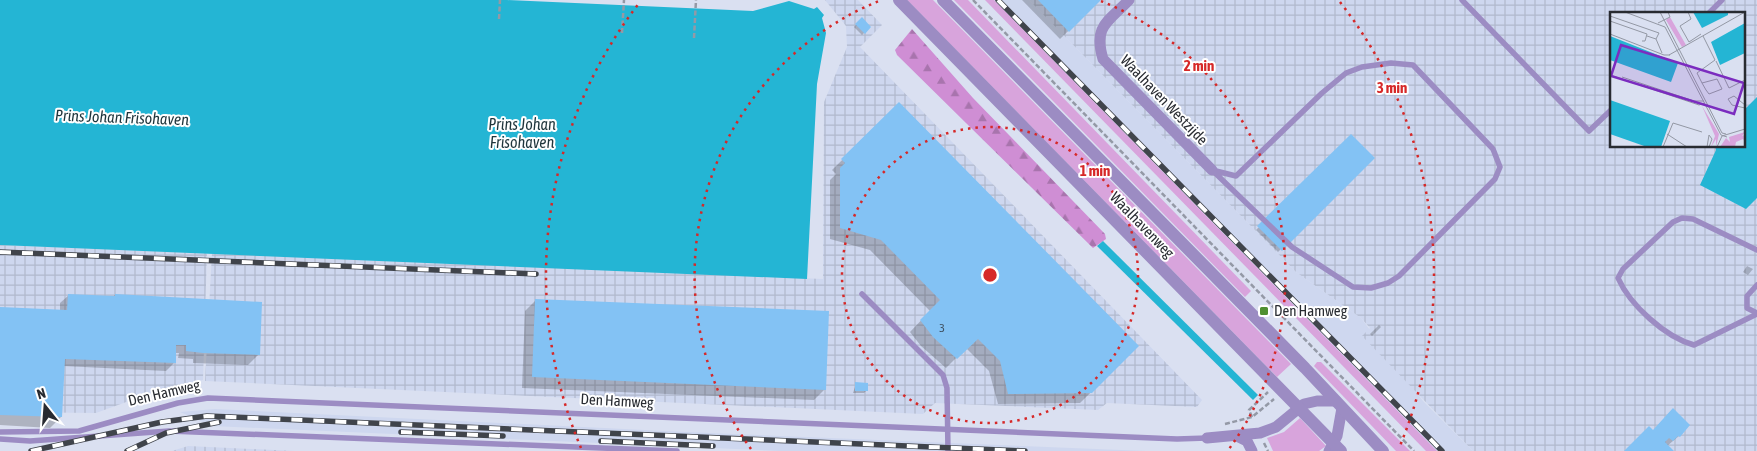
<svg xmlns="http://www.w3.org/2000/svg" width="1757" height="451" font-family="'Asap Condensed',sans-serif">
<defs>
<pattern id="industrial-grid" width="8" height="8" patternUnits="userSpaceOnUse" patternTransform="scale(1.25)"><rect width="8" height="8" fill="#ced7ef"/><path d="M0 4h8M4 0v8" fill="none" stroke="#b1b9cd"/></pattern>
<pattern id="forest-firs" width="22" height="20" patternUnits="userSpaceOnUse" patternTransform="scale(1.25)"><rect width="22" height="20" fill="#cf8ed4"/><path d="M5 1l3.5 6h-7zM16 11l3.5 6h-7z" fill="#a874ad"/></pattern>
</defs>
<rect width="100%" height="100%" fill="#dae0f1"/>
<g fill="#ced7ef">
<polygon points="994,0 1029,0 1296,272 1361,318 1423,401 1473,451 1437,451"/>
<polygon points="215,409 685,432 1146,451 779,451 212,426 180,412"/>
</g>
<g fill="url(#industrial-grid)">
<polygon points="825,0 858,0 882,25 860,47 1202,400 1197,407 1107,403 1098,410 935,403 923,414 205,381 212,253 823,279 824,102 847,47 846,26"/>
<polygon points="1029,0 1757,0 1757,127 1743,141 1743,14 1611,14 1611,146 1738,146 1757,172 1757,451 1473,451 1362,336 1370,328 1361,318 1296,272"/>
<polygon points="0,245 207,253 203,380 151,393 96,413 0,412"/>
<polygon points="188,446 295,451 172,451"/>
</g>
<g fill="#d8a4dc">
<polygon points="907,0 933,0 1291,364 1277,377"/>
<polygon points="954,0 968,0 1251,291 1245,297"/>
<polygon points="985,0 994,0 1437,451 1426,451"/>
<polygon points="1317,362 1321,362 1410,451 1396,451 1314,366"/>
<polygon points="1300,418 1326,446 1319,451 1273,451 1267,438 1284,432"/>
</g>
<polygon fill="url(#forest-firs)" points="912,29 973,98 1105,234 1106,239 1093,248 897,55 895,50"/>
<g fill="#24b5d4">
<polygon points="0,0 507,0 753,11 789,1 814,9 817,7 824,15 822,18 826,33 817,84 807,279 0,245"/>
<polygon points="1757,97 1757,198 1746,209 1700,185 1716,150 1715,146 1743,146 1743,111"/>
<polygon points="1103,241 1258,395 1253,400 1097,246"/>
</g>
<g fill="#0003">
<polygon points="1022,0 1100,0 1060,39"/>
<polygon points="862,19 870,27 862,35 854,27"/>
<polygon points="899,104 1138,346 1080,403 998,404 989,371 966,348 946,368 921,346 910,332 930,311 870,250 830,239 830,180 836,174 832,170"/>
<polygon points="1351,136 1373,158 1278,252 1256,230"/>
<polygon points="1747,266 1753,269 1748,275 1743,272"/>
<polygon points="69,295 113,297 115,295 259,354 248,365 193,363 193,359 178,358 179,353 175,353 174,363 166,371 63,366 61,417 50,428 0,425 0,309 60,311 60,303"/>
<polygon points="536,300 825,389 814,400 522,388 525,311"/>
<polygon points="1379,325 1381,327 1372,336 1370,334"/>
<polygon points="856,384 866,391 864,393 853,393"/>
<polygon points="1665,418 1679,436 1667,446 1671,451 1626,451 1653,431"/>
</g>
<g fill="#83c2f4">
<polygon points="1038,0 1101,0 1069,32"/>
<polygon points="862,17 871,27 865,34 855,24"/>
<polygon points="899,102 1139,346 1092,393 1008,394 1000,361 978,339 957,359 933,337 920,320 940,300 881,240 840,228 840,168 845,163 841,159"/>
<polygon points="1351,134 1375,158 1282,251 1257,226"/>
<polygon points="68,294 115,296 115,294 262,302 260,355 203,353 186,351 186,345 176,345 176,363 65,359 62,417 0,415 0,307 67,310"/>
<polygon points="535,299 829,311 826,390 532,377"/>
<polygon points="855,382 868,383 868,391 855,391"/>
<polygon points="1673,408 1690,425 1680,437 1678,436 1673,441 1669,438 1665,442 1674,451 1624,451 1649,426 1653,430"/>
</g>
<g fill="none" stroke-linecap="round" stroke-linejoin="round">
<g stroke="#9499a6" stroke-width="2.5" stroke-dasharray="5 2.5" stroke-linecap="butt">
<polyline points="973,0 1414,451"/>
<polyline points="499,19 500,0"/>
<polyline points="622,33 624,0"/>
<polyline points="694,38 696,0"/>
<polyline points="1252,417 1249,410 1268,392"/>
<polyline points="1225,424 1252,417 1274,399"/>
<polyline points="1264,443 1268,451"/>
</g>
<g stroke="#9c8cc3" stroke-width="5.5">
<polyline points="1462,0 1589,131 1611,110"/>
<polyline points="1708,14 1722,0"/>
<polygon points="1391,63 1413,65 1493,149 1500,167 1495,179 1399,276 1388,283 1371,288 1353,287 1292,247 1212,170 1236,176 1322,93 1346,73 1362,67"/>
<path d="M1757,250L1693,219L1682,218L1673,222L1623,269L1618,278C1630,305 1665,337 1694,345L1757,314"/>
<polyline points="1757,285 1747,296 1747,308 1757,313"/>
<polyline points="862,294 943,375 947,388 948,451"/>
<polyline points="0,432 79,431 178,403 208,398 1177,439 1207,438"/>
<polyline points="0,439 30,441 169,431 677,451"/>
</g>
<g stroke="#9c8cc3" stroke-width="11">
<path d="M1129,0C1108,22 1093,26 1103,59L1212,170"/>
<polyline points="1237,436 1247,441 1252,451"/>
<polyline points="1207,438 1260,433 1276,427 1304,404 1317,401 1336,401"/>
<polyline points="1329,451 1337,436 1342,408"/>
</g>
<g stroke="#9c8cc3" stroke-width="12">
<polyline points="899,0 1341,451"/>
<polyline points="943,0 1305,368 1383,451"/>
</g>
<g stroke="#40444b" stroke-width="5.5">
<g id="rail">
<polyline points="998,0 1442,451"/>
<polyline points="0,252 536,274"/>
<polyline points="401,432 503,436"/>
<polyline points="601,441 713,446"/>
<polyline points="31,451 162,422 207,416 1025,451"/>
<polyline points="127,451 166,433 219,422"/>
</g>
</g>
<use href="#rail" stroke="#fff" stroke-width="4" stroke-dasharray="11" stroke-linecap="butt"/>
</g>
<g fill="none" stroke="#d62828" stroke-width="2.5" stroke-dasharray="2.5 5">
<circle cx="990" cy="275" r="148"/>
<path d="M751 449A296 296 0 0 1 879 1M1101 1A296 296 0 0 1 1229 449"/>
<path d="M581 448A444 444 0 0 1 640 2M1340 2A444 444 0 0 1 1399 448"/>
</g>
<rect fill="#4f8f30" stroke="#fff" stroke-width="2" x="1259" y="306" width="10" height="10" rx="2.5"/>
<g text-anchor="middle" stroke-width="4" stroke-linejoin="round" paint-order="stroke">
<g font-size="12" fill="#3f5162">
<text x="942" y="332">3</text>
</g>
<g font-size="15" fill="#282b31" stroke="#fff">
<text transform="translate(1164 100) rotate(46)" y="5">Waalhaven Westzijde</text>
<text transform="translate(1142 225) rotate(46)" y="5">Waalhavenweg</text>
<text transform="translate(164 393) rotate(-13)" y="5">Den Hamweg</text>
<text transform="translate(617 401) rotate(3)" y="5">Den Hamweg</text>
</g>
<g font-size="15" fill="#282b31" stroke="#fff" text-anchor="start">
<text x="1274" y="316">Den Hamweg</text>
</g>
<g font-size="16" font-style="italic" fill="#1f353c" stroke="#fff">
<text transform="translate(122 117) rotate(2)" y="6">Prins Johan Frisohaven</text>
<text x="522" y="130">Prins Johan<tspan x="522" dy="18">Frisohaven</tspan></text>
</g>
</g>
<g transform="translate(1610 12)">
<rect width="135" height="135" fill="#dae0f1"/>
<path d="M60,5L76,33L72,35L56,8ZM92,94L109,122L106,135V127L101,135L105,124ZM135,120L132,124L135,123V130L133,127L126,130L125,135H110L116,126L120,130L119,125Z" fill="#d8a4dc"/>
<path d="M83,0H118V3L92,16ZM135,11V41L110,53L101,30ZM0,24L68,51L61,70L0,48ZM0,88L60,109L51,135H37L0,122Z" fill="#24b5d4"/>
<path fill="none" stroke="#9398a4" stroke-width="1" d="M15,0L55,15M50,0L112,121L116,122M78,0L81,7L70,14L79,30L91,22M0,4L49,21L46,27L37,24M0,9L37,22L35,29H32M48,11L60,5L58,0M55,15L111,123L117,125M0,22L54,43H60M46,27L52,41M59,43L135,0M106,49L119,76L135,68M0,63L89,93L95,91M12,65L84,89H94M92,71L107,67L112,77L99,82L96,78L92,71L87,61L105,48L93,24M135,93L124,84L118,87L122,93L135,96M57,122L77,135M53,135L63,111L92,120M97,135L99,123L102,127L99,135M107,135L112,124L135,117"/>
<path fill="#7b2cbf" fill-opacity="0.15" stroke="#7b2cbf" stroke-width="2.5" d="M11,33L134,71L124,102L1,64Z"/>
<rect width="135" height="135" fill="none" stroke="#282b31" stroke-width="2.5"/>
</g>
<circle cx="990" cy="275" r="8" fill="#d62828" stroke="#fff" stroke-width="2.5"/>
<g font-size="15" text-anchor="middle" font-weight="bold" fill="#d62828" stroke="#fff" stroke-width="4" stroke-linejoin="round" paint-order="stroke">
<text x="1199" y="71">2 min</text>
<text x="1392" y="93">3 min</text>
<text x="1095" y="176">1 min</text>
</g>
<g transform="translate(45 406) rotate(343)" stroke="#ffffff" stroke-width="4" paint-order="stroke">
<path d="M0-4L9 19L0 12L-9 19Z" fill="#282b31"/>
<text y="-8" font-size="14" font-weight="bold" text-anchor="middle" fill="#282b31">N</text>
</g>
</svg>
